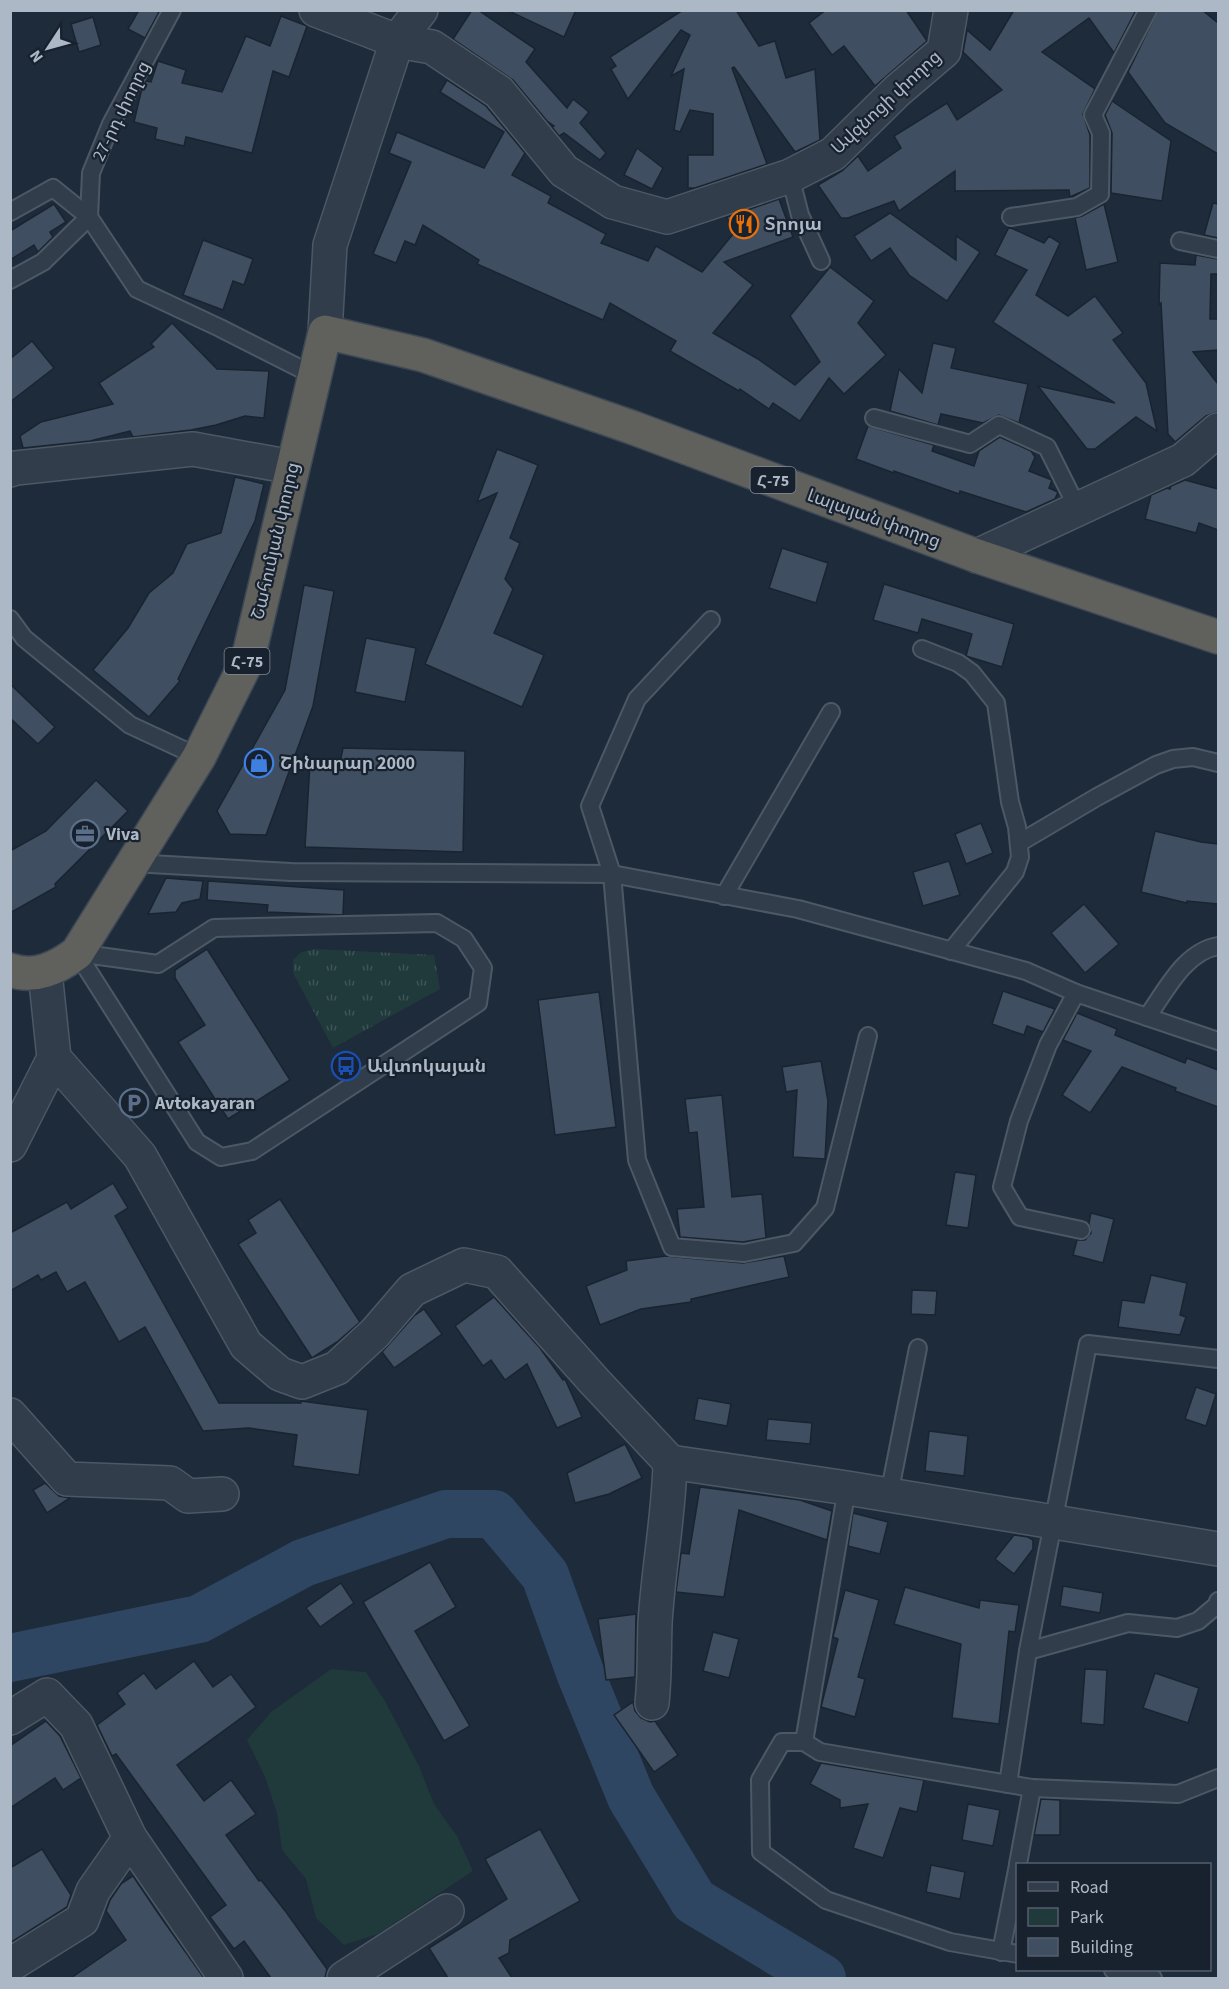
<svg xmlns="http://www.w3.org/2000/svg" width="1229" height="1989" font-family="'Source Sans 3','Noto Sans Armenian',sans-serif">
<defs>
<pattern id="grass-tufts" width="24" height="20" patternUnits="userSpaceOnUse" patternTransform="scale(1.5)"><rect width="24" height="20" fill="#20393b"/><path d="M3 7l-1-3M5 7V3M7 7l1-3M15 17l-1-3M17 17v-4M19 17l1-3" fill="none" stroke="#3e5456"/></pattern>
</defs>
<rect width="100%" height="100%" fill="#1e2b3a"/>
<polygon fill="url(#grass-tufts)" points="315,949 434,955 440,989 333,1048 293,973 293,960 301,952"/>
<polygon fill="#20393b" points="331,1669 366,1672 385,1701 419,1766 434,1804 457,1836 473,1871 378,1934 344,1945 316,1918 306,1879 282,1850 277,1813 265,1777 247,1740 271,1712"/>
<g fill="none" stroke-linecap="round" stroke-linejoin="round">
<polyline stroke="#2e4661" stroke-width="48" points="10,1658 199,1619 303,1563 446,1514 494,1514 545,1575 581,1675 631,1797 694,1901 822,1978"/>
</g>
<g fill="#3f4e60" stroke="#1a2431" stroke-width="1.5">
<polygon points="139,10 160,10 145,38 128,29"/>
<polygon points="472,10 478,10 535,49 526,62 567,108 573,99 589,112 580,123 606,153 600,160 564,133 559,136 552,127 554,126 547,121 513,80 453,39"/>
<polygon points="507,10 576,10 564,37"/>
<polygon points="683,10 736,10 759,46 775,41 786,78 815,69 820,140 795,152 734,67 732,68 767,164 695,188 688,188 688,155 713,155 713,114 690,110 680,132 674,130 684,69 671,76 690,35 681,30 628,99 611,69 616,66 610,57"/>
<polygon points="826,10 906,10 927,41 875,86 844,46 832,55 809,23"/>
<polygon points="1014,10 1136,10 1114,53 1089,18 1042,52 1095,89 1083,114 1090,135 1090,188 1070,197 1069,190 955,191 955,171 899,211 894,201 848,218 841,218 818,185 842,171 858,156 868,171 901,148 894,136 947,103 957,120 1002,90 963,52 967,30 990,50"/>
<polygon points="1158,10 1202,10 1218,23 1218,154 1165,123 1128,72"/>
<polygon points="281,16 307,26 289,77 273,71 252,153 186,137 184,146 155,139 157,128 134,122 142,88 146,81 151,82 158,61 186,70 182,83 222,92 246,36 270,46"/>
<polygon points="93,17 101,45 79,52 71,24"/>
<polygon points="447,80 486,106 525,153 512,175 551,196 548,203 606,234 601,243 648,261 656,246 702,272 733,234 727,217 779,199 793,237 724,262 753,285 713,333 758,359 795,385 820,362 790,316 830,267 874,301 858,323 886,355 844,394 829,378 800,421 773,403 769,409 740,389 739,391 670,351 676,341 610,303 603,320 477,264 479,260 423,225 415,245 405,241 396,263 373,254 411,162 389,153 397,132 484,168 504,132 440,92"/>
<polygon points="1112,101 1171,141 1162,201 1111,193 1112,133 1105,115"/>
<polygon points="637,148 663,168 652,189 624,175"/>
<polygon points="1213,203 1218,204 1218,238 1204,235"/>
<polygon points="54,204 66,222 50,232 53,237 38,252 34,245 10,260 10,231"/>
<polygon points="1104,204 1118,262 1086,270 1075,218 1082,216"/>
<polygon points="890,213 956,260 956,236 980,252 947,301 909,275 890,248 871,261 854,236"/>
<polygon points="1009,227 1044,243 1049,236 1060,243 1036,295 1068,316 1095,296 1123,333 1113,340 1146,383 1157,431 1136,417 1095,449 1087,449 1038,386 1115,403 993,322 1027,270 995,255"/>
<polygon points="203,240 253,259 244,285 233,281 223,310 183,295"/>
<polygon points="1196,255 1218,259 1218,274 1211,274 1210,319 1218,319 1218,350 1193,352 1218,384 1218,412 1206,416 1175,442 1168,434 1161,303 1159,305 1160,263 1195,265"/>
<polygon points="172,323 217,369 269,371 264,418 245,416 216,425 191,430 133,437 130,431 90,441 23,448 20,436 41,422 113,404 99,383 154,347 151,344"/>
<polygon points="32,341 54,368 10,402 10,359"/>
<polygon points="933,343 956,348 951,368 1028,384 1019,423 999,415 983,423 941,414 938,425 890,411 899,369 922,393"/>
<polygon points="868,426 934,445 932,451 974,466 979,451 1000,437 1031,451 1035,457 1029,471 1052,480 1049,488 1058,492 1055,499 1026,512 960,491 959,494 894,471 894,473 856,459"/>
<polygon points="497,449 538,465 510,538 520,543 505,579 513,589 494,633 544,655 522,707 425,664 497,493 477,502"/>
<polygon points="235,477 264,484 255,521 178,679 180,681 149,717 93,670 128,628 149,593 173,573 187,544 221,533"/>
<polygon points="1185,480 1218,489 1218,530 1199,523 1196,533 1145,519 1151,495 1167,488 1170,489 1171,486"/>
<polygon points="782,548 828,563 816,603 769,588"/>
<polygon points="884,584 1014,624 1002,667 966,656 972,634 922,619 918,633 873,620"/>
<polygon points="304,585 334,591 313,706 266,835 230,834 217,811 285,690"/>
<polygon points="366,638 416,648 405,702 355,692"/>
<polygon points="10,684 55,727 38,744 10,718"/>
<polygon points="343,748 465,751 463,852 305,847 310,763 339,768"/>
<polygon points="96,780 128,811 55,884 56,887 10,913 10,851 46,831"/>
<polygon points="981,823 993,853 966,864 955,834"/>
<polygon points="1155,831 1201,842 1218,844 1218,904 1187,901 1187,903 1141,892"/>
<polygon points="949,861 960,895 923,906 913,872"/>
<polygon points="166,878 203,881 200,899 182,903 176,912 148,914"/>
<polygon points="208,881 344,890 343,915 267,912 268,905 207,900"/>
<polygon points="1084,904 1119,944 1085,973 1051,933"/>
<polygon points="207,949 290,1080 228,1119 178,1042 205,1025 175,978 175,970"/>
<polygon points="1003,991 1055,1009 1043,1032 1027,1026 1024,1035 992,1024"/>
<polygon points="599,992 616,1127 555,1135 538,1000"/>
<polygon points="1077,1013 1117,1029 1115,1035 1185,1063 1187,1058 1218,1070 1218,1107 1175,1091 1176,1088 1122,1067 1090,1113 1062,1095 1091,1051 1063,1040"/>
<polygon points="821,1061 828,1101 825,1159 793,1157 797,1090 786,1092 782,1067"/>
<polygon points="722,1095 732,1197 762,1194 766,1238 743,1242 680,1237 677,1209 704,1207 697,1132 689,1133 685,1099"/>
<polygon points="955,1172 976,1175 968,1228 946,1225"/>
<polygon points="113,1183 128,1208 115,1216 219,1403 301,1403 301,1401 368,1410 359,1475 293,1466 297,1435 249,1428 203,1431 145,1327 119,1342 85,1282 67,1292 56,1272 41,1280 38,1275 10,1291 10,1233 67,1202 71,1209"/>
<polygon points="280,1199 360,1322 337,1342 312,1358 238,1244 256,1233 248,1220"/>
<polygon points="1091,1213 1114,1219 1103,1263 1073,1255 1077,1240 1085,1240 1091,1233 1089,1223"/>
<polygon points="666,1256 743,1263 784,1256 789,1277 691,1299 691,1302 641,1309 600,1325 586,1286 627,1270 626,1261"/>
<polygon points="1151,1275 1187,1283 1180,1315 1186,1317 1180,1335 1118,1327 1122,1300 1144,1303"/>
<polygon points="912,1290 937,1291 935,1315 911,1314"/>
<polygon points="494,1297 540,1348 563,1380 565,1379 582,1417 557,1428 527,1364 505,1380 491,1360 483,1366 455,1326"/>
<polygon points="424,1309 442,1334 394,1368 382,1352 414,1316"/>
<polygon points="1196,1387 1216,1394 1206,1426 1185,1419"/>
<polygon points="698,1398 731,1404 727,1426 694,1420"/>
<polygon points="768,1419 812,1423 810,1444 766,1440"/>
<polygon points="929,1431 968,1436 964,1476 925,1471"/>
<polygon points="625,1444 642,1478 609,1494 575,1503 567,1473"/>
<polygon points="45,1483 59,1496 70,1498 47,1513 33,1490"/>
<polygon points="700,1487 800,1500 832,1511 827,1540 739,1510 724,1597 676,1592 681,1553 689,1554"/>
<polygon points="853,1513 888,1522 880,1554 848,1546"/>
<polygon points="1014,1535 1028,1537 1033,1540 1033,1549 1014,1574 995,1559"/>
<polygon points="430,1562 456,1607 415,1631 470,1726 444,1741 363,1602"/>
<polygon points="341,1583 354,1603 320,1627 306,1608"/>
<polygon points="1063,1586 1103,1593 1100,1613 1060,1606"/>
<polygon points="905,1587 979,1608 980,1600 1019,1605 1015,1632 1009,1631 999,1724 952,1718 961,1644 894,1624"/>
<polygon points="845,1590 879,1600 858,1677 865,1679 855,1717 821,1707 838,1639 833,1637"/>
<polygon points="636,1614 635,1677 606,1680 598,1619"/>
<polygon points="713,1632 739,1639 729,1678 703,1671"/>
<polygon points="194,1661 213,1687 231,1674 256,1707 177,1765 204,1801 231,1780 256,1814 226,1835 259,1881 261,1880 286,1912 327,1969 325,1978 271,1978 244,1941 234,1949 210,1917 226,1905 116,1754 112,1756 97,1725 125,1704 117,1693 144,1673 156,1689"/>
<polygon points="1085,1669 1107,1670 1104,1725 1081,1723"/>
<polygon points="1155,1673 1199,1688 1188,1723 1143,1708"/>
<polygon points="633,1702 635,1711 641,1718 650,1722 655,1721 678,1755 654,1772 614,1715"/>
<polygon points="46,1721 60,1736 81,1778 63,1790 55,1778 10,1808 10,1746"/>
<polygon points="821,1763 924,1780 917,1812 900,1808 883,1858 853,1848 868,1804 840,1808 840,1800 810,1784"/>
<polygon points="1041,1799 1060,1800 1060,1835 1034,1835"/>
<polygon points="968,1804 1000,1810 993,1846 962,1840"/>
<polygon points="540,1829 580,1901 510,1940 509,1953 499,1958 512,1978 448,1978 429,1948 507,1899 485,1859"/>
<polygon points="42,1849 71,1895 67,1907 10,1943 10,1868"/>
<polygon points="931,1865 965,1872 960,1899 926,1892"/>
<polygon points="133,1876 160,1916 204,1978 71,1978 126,1940 106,1911 110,1900 121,1884"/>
</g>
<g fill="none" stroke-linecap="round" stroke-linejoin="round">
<g stroke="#4d5865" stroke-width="20">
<g id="service">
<polyline points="790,176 800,215 821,261"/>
<polyline points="10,212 53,188 89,217 137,289 220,328 313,375"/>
<polyline points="89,217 91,173 111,124 172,10"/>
<polyline points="1011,217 1077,207 1100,194 1101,133 1093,115 1148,10"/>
<polyline points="1180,241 1218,249"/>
<polyline points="10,280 43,262 89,217"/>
<polyline points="874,418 970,444 999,425 1047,447 1078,509"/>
<polyline points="10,619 24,638 130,725 199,757"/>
<polyline points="711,620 637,699 590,806 612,874 637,1160 672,1247 744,1253 794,1243 825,1208 868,1036"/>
<polyline points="922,649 958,663 972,673 996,703 1010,802 1017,827 1020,857 1015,872 951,951"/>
<polyline points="1019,843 1097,797 1156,765 1173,759 1193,757 1218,763"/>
<polyline points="133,863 291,872 612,874 798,909 1026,971 1076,993 1218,1041"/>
<polyline points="724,896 831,712"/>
<polygon points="437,923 464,939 483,968 478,1003 252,1151 221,1157 197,1142 77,953 158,964 214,928"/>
<polyline points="1076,993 1048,1045 1019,1121 1002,1187 1020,1217 1081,1230"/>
<path d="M1147,1017C1166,991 1184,952 1218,946"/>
<polyline points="847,1488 804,1742 782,1742 760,1780 761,1852 826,1900 950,1942 1018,1954"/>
<polyline points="889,1495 918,1348"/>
<polyline points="1028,1651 1088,1344 1218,1359"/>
<polyline points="804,1742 820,1752 1032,1788 1178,1794 1218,1778"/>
<polyline points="1008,1784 1028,1651 1128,1623 1177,1628 1198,1621 1217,1605 1218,1601"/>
<polyline points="1018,1864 1032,1788"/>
<polyline points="1001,1952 1018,1865"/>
<polyline points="1113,1970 1153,1978"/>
</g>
</g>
<g stroke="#4d5865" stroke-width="36">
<g id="minor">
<polyline points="316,10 397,41 432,47 499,92 564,171 613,202 667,217 790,176 833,154 897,91 944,51 951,10"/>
<polyline points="325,332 330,245 397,41 421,10"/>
<polyline points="10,470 16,468 193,449 292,467"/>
<polyline points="977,556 1183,460 1218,430"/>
<polyline points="54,1058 140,1156 246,1345 280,1374 302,1382 337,1368 375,1333 412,1290 464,1265 497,1272 595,1382 670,1462 847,1488 1218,1549"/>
<polyline points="10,1415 67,1479 170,1483 188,1496 222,1494"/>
<path d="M652,1703C655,1676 654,1650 655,1624C658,1570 669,1516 670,1462"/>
<polyline points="10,1718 47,1695 76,1725 130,1838 226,1978"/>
<polyline points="10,1965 82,1920 93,1891 130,1838"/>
<polyline points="344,1978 447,1911"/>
</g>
</g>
<g stroke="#4d5865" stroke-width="36">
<polyline id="tertiary" points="10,1145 54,1058 45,972"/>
</g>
<g stroke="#3d4855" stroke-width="36">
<path id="trunk" d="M10,970C35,979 57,968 77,953L199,757L248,659L325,332L423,355L631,427L977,556L1218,637"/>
</g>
<use href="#service" stroke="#323d4b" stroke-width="16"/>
<use href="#minor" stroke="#323d4b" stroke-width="33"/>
<use href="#tertiary" stroke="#323d4b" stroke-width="33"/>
<use href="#trunk" stroke="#60605c" stroke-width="33"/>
</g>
<defs>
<g id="restaurant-ring" transform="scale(1.5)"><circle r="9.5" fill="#18222f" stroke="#e8710a" stroke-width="1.5"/><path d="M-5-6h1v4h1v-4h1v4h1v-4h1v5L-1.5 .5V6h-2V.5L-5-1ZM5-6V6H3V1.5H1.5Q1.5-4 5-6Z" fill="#e8710a"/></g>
<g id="shop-ring" transform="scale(1.5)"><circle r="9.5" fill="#18222f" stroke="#3f7fe0" stroke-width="1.5"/><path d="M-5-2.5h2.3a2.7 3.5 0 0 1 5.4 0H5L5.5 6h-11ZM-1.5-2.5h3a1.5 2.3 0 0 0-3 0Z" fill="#3f7fe0"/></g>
<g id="office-ring" transform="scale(1.5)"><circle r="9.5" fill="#18222f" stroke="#5c6f8a" stroke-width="1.5"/><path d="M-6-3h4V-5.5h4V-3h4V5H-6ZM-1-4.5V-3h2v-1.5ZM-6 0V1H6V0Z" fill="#5c6f8a"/></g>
<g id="bus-ring" transform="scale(1.5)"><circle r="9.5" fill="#18222f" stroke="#1a4fb4" stroke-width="1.5"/><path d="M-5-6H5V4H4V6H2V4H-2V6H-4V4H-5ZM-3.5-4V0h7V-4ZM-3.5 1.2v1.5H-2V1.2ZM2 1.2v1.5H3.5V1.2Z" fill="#1a4fb4"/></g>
<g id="parking-ring" transform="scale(1.5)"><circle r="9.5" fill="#18222f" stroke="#5c6f8a" stroke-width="1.5"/><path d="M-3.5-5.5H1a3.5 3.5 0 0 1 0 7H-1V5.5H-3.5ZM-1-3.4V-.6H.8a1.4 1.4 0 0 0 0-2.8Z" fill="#5c6f8a"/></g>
</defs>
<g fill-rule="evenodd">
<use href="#restaurant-ring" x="744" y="224"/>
<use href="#shop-ring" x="259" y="763"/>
<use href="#office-ring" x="85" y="834"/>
<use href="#bus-ring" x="346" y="1066"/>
<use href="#parking-ring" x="134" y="1103"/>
</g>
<g text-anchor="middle" stroke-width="4.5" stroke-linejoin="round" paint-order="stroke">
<g fill="#18222f" stroke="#808b99" stroke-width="1.5">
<rect x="750.5" y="467" width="45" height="26" rx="4.5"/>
<rect x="224.5" y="648" width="45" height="26" rx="4.5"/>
</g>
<g font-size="16" font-weight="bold" fill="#adb8c7">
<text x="773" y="486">Հ-75</text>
<text x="247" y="667">Հ-75</text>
</g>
<g font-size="18" fill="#adb8c7" stroke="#18222f">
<text transform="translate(886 102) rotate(-43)" y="6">Ավզնոցի փողոց</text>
<text transform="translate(121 111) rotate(-64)" y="6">27-րդ փողոց</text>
<text transform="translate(874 518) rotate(20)" y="6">Լալայան փողոց</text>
<text transform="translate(275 541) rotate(-77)" y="6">Շահումյան փողոց</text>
</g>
<g font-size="18" font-weight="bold" fill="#adb8c7" stroke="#18222f" text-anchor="start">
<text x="765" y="230">Տրոյա</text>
<text x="280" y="769">Շինարար 2000</text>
<text x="106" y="840">Viva</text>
<text x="367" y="1072">Ավտոկայան</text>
<text x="155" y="1109">Avtokayaran</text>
</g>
</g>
<rect width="1229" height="1989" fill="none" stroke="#adb8c7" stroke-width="24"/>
<rect x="1016" y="1863" width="195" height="108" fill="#18222f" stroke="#545e6c" stroke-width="1.5"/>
<rect x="1028" y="1882" width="30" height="9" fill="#323d4b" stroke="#545e6c" stroke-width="1.5"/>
<text x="1070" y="1893" font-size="18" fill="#adb8c7">Road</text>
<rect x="1028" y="1908" width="30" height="18" fill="#20393b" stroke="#545e6c" stroke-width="1.5"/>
<text x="1070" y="1923" font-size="18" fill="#adb8c7">Park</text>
<rect x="1028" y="1938" width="30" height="18" fill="#3f4e60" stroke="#545e6c" stroke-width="1.5"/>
<text x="1070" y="1953" font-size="18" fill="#adb8c7">Building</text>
<g transform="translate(48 48) rotate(234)" stroke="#18222f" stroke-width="4.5" paint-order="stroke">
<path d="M0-4.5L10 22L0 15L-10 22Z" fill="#adb8c7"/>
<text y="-9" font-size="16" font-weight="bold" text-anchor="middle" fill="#adb8c7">N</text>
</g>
</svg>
